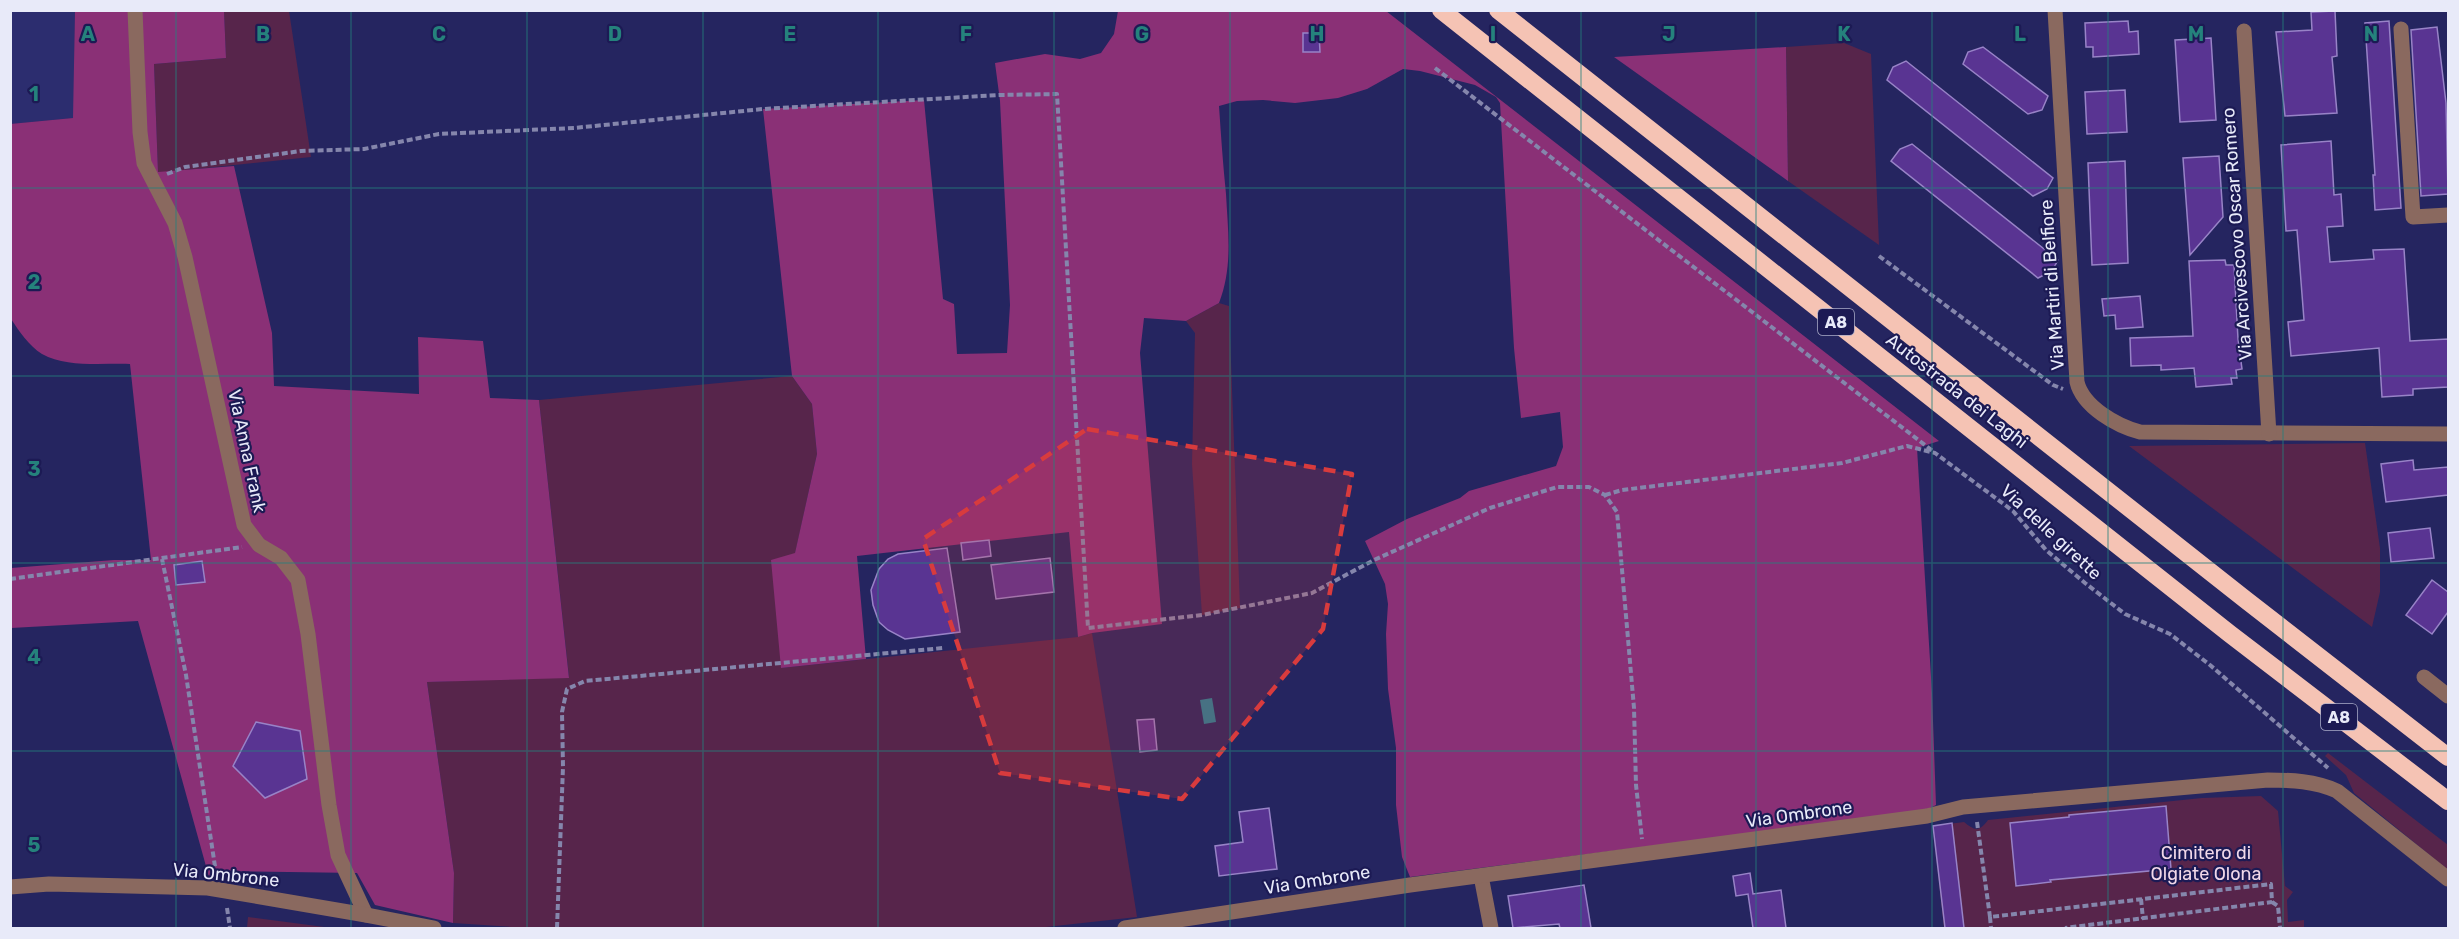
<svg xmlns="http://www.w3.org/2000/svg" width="2459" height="939" font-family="Rubik,sans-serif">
<rect width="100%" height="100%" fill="#252560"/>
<polygon fill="#2c2d6f" points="11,11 75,11 74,118 11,124"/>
<g fill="#57254b">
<polygon points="224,11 289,11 311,157 158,173 154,64 226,58"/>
<polygon points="1844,43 1871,54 1879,245 1788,181 1786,47"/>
<polygon points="1219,303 1229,306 1240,608 1202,615 1192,464 1195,333 1186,321"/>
<polygon points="792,376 812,404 817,454 795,554 781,668 1078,637 1092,633 1137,917 1037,928 527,928 453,923 454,873 427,682 569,677 539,400"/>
<polygon points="2365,443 2380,548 2380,592 2372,627 2129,446"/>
<polygon points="2328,753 2448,845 2448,870 2354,793 2346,775 2325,756"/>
<path d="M2261,796L2278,811L2285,886L2293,892L2287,900L2288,922L2304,920V928H1944L1933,826L1964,822C1975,831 1979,832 1988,820L2202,798Z"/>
<polygon points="248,917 332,928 247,928"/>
</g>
<g fill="#8a3076">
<path d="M75,11H224L226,58L154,64L158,172L234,166L272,333L274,386L419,394L418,337L483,341L490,398L539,400L569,678L427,682L454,873L453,923L375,905L357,873L225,871L209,877L138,621L11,628V568L114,560H151L130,364C103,363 67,368 42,354C29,346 19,331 11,319L10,124L73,118Z"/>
<path d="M1118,11H1386L1939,441L1917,448L1932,693L1936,805L1924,811L1410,877L1402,857L1396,805V748L1388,689L1386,634L1388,604L1385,584L1365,541L1407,519L1460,498L1469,491L1556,466L1563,447L1560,412L1521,418L1514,348L1500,103L1496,97L1475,85L1420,71L1403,69L1367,89L1338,98L1295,103L1263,100L1237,101L1219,106C1221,136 1223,165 1226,194C1228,232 1233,267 1219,303L1186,321L1144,318L1140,353L1162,624L1092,633L1078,637L1069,532L857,556L866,659L781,668L771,560L795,553L817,454L812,404L792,376L763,109L924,100L943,299L954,304L957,354L1007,353L1010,305L1000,101L995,63L1045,54L1080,59L1101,53L1114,34Z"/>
<polygon points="1786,47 1788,181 1614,57"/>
</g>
<polygon fill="#247f95" points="1212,698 1216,722 1204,724 1200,700"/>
<g fill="#593492" stroke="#9883c7" stroke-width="1.5">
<polygon points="2335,11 2337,56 2332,57 2337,113 2285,116 2276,32 2312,30 2311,12"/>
<polygon points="2128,21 2129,32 2138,31 2139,54 2093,57 2093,47 2086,47 2085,23"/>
<polygon points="2389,21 2401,208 2375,210 2373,175 2375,175 2365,23"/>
<polygon points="2437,27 2446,103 2448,194 2421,196 2411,30"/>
<polygon points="1303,33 1319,33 1320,52 1303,52"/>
<polygon points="2211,38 2216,120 2180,122 2175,40"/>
<polygon points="1983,47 2048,96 2042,110 2028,114 1963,64 1968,52"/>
<polygon points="1906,61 2053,178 2047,189 2033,196 1887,80 1893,67"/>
<polygon points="2125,90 2127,132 2087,134 2085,92"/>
<polygon points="2331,141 2334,195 2341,194 2343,226 2327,227 2330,262 2374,259 2373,250 2404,249 2410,341 2448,339 2448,387 2413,389 2413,395 2382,397 2379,348 2291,356 2288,322 2304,320 2297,230 2286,231 2281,145"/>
<polygon points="1912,144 2058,260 2052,271 2038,278 1891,161 1900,149"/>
<polygon points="2219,156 2223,217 2190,255 2183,158"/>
<polygon points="2125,161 2128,263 2092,265 2088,163"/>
<polygon points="2225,260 2226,265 2234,265 2238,339 2242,369 2236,370 2237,378 2231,378 2232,384 2196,387 2194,368 2161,370 2161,365 2131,366 2130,338 2193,336 2189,261"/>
<polygon points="2140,296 2143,327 2116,329 2115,315 2104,316 2102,299"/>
<polygon points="2413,460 2414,470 2448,467 2448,495 2386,502 2381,464"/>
<polygon points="2430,528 2434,558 2391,562 2388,533"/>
<polygon points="989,540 991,556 963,560 961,543"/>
<polygon points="947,548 960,632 905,639 888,630 879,622 873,605 871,590 879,569 888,559 898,554"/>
<polygon points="1050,558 1054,592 996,599 991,565"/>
<polygon points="202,561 205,582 176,585 174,565"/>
<polygon points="2432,580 2448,592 2448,612 2432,634 2406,615"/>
<polygon points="1154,719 1157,750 1140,752 1137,720"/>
<polygon points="256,722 300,731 307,779 265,798 233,766"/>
<polygon points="2166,806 2171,869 2050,880 2051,882 2016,886 2010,823 2069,817 2069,815"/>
<polygon points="1269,808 1277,869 1219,876 1215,846 1243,842 1239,812"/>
<polygon points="1952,823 1964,928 1945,928 1933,826"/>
<polygon points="1750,873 1753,894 1781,890 1786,928 1753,928 1748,894 1736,896 1733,876"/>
<polygon points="1584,885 1591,928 1560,928 1559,924 1513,928 1508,896"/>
</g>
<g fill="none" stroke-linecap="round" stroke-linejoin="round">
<g stroke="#8586ac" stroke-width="4" stroke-dasharray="6 3" stroke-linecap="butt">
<polyline points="1435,68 1934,452"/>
<polyline points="167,174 185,167 301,151 364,149 439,134 574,128 763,109 999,95 1057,94 1088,628 1202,615 1312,593 1374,560 1490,508 1557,487 1589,487 1605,495 1617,512 1634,708 1636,785 1642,839"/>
<polyline points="1879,256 2053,385 2063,389"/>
<polyline points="1605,495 1622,490 1842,463 1907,446 1935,453 2013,511 2046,550 2085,583 2125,614 2170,634 2210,665 2328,768"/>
<polyline points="162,559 186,675 216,873"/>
<polyline points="10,579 242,547"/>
<polyline points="1977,822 1990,917 2271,884 2272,902 2065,928"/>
<polyline points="2141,899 2143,919"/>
<polyline points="2272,902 2278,906 2280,928"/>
<polyline points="227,908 230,928"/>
<polyline points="1990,917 1991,928"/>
<polyline points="557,928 563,767 562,712 567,689 585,681 943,648"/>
</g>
<g stroke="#8a695f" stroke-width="15">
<polyline points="135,10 140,132 144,163 175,223 185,257 244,525 259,545 281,558 298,580 308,634 329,805 338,855 366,915"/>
<path d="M2055,10L2077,382C2083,407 2117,426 2140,432L2448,434"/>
<polyline points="2401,29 2413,217 2448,215"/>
<polyline points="2244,31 2269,434"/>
<polyline points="2424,677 2448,696"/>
<polyline points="1481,876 1491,928"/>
<polyline points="10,887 49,884 208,888 366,915 434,928"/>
<path d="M1125,928L1410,885L1927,816L1963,807L2268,780C2291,780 2315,781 2337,791L2448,879"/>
</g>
<g stroke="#f5c3b4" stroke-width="18">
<polyline points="1441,10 2230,634 2448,801"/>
<polyline points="1498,10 2246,600 2448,757"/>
</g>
</g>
<path fill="#d83b3d" fill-opacity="0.2" stroke="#d83b3d" stroke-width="4.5" stroke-dasharray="12 8" stroke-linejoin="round" d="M1087,429L1352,474L1323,629L1182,799L1000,773L923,539Z"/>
<path fill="none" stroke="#25827c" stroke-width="1.5" stroke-opacity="0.55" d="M176,10V928M351,10V928M527,10V928M703,10V928M878,10V928M1054,10V928M1230,10V928M1405,10V928M1581,10V928M1756,10V928M1932,10V928M2108,10V928M2283,10V928M10,188H2448M10,376H2448M10,563H2448M10,751H2448"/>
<g text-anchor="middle" stroke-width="4.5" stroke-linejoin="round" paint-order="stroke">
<g fill="#1c1a54" stroke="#abacc8" stroke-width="1.5">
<rect x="1818" y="309" width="36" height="26" rx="4.5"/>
<rect x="2321" y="704" width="36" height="26" rx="4.5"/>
</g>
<g font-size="16" font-weight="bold" fill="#e8eaf9">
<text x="1836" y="328">A8</text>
<text x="2339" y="723">A8</text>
</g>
<g font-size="18" fill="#e8eaf9" stroke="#1c1a54">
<text transform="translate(2237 234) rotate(-94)" y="6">Via Arcivescovo Oscar Romero</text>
<text transform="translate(2052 285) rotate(-94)" y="6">Via Martiri di Belfiore</text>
<text transform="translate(1957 391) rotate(38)" y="6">Autostrada dei Laghi</text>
<text transform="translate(247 451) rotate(78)" y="6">Via Anna Frank</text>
<text transform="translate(2051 532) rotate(43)" y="6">Via delle girette</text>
<text transform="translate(1799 814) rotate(-8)" y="6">Via Ombrone</text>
<text transform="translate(226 875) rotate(6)" y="6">Via Ombrone</text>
<text transform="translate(1317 880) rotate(-9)" y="6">Via Ombrone</text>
</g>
<g font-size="18" fill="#f1d8e9" stroke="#1c1a54">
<text x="2206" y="859">Cimitero di<tspan x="2206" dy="21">Olgiate Olona</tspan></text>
</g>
</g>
<g font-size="20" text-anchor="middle" font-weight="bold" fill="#25827c" stroke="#1c1a54" stroke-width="4.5" stroke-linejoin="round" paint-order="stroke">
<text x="88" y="41">A</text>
<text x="263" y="41">B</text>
<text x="439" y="41">C</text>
<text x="615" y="41">D</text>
<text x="790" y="41">E</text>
<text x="966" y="41">F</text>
<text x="1142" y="41">G</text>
<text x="1317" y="41">H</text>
<text x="1493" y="41">I</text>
<text x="1669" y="41">J</text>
<text x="1844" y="41">K</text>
<text x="2020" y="41">L</text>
<text x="2196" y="41">M</text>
<text x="2371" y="41">N</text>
<text x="34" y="101">1</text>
<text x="34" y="289">2</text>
<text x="34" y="476">3</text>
<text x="34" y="664">4</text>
<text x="34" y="852">5</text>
</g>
<rect width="2459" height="939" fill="none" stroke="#e8eaf9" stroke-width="24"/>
</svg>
